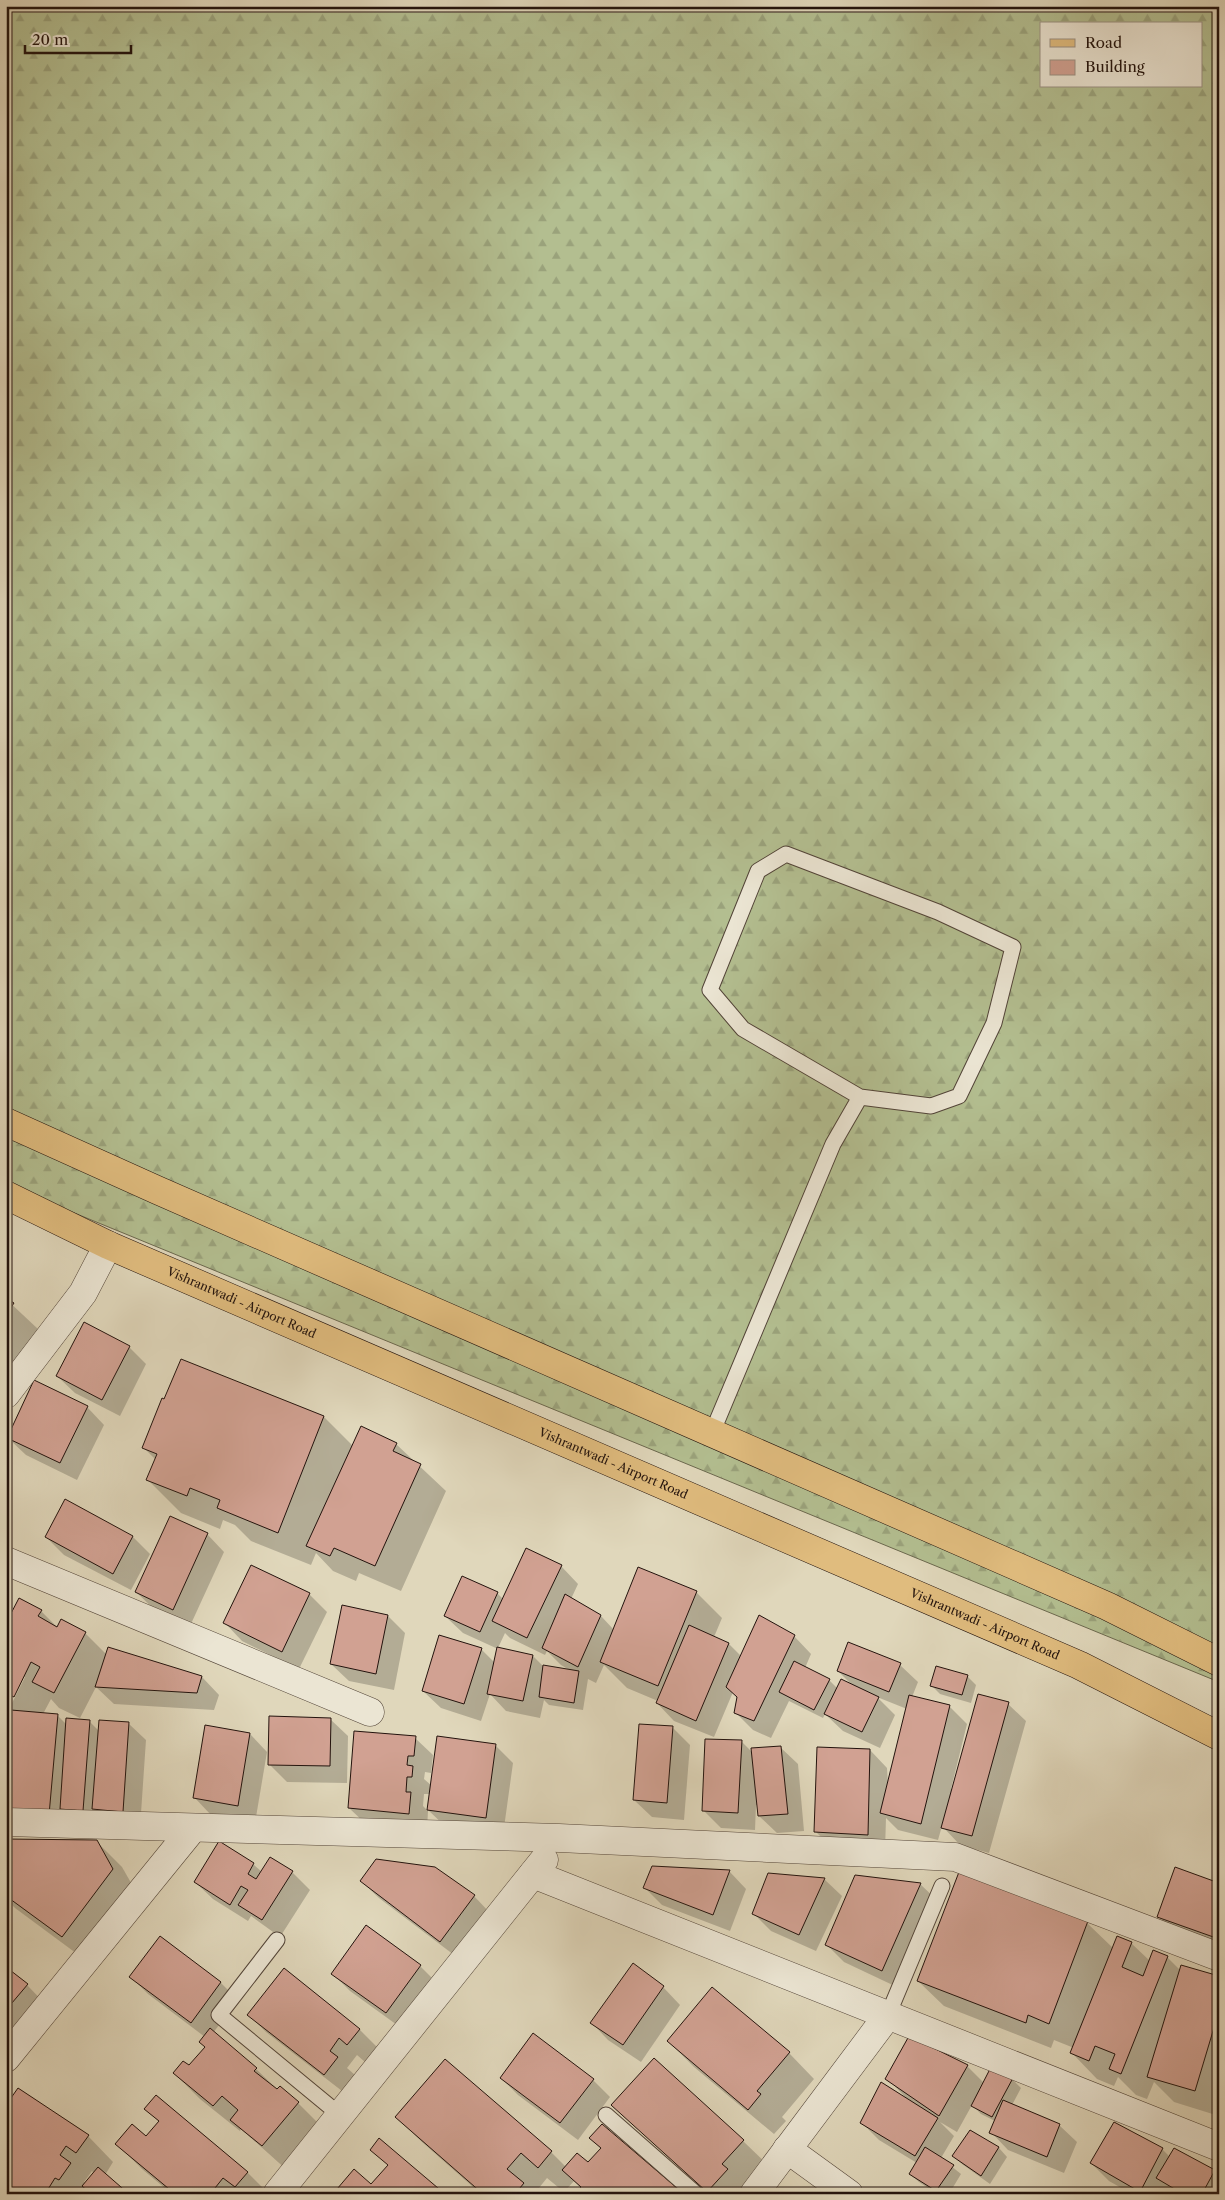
<svg xmlns="http://www.w3.org/2000/svg" width="1225" height="2200" font-family="'Libre Caslon Text',serif">
<defs>
<pattern id="forest-firs" width="22" height="20" patternUnits="userSpaceOnUse" patternTransform="scale(1.25)"><rect width="22" height="20" fill="#b3be90"/><path d="M5 1l3.5 6h-7zM16 11l3.5 6h-7z" fill="#9aa27b"/></pattern>
</defs>
<rect width="100%" height="100%" fill="#e0d7bb"/>
<filter id="stains"><feTurbulence type="fractalNoise" baseFrequency=".004" numOctaves="4"/><feColorMatrix values="0 0 0 0 .2 0 0 0 0 .09 0 0 0 0 .02 0 0 0 .5 -.17"/></filter>
<radialGradient id="worn" r=".72"><stop offset=".6" stop-color="#630" stop-opacity="0"/><stop offset="1" stop-color="#630" stop-opacity=".3"/></radialGradient>
<path fill="url(#forest-firs)" stroke="#6b684e" fill-rule="evenodd" d="M6,6H1219V1682L6,1185ZM1041,24H1201V86H1041Z"/>
<g fill="#0003" fill-rule="evenodd">
<polygon points="6,1299 39,1330 6,1376"/>
<polygon points="129,1347 146,1364 120,1416 75,1393 57,1376"/>
<polygon points="181,1361 324,1417 353,1446 396,1444 446,1491 401,1591 359,1573 356,1581 333,1571 316,1553 311,1565 251,1541 235,1525 223,1520 220,1529 181,1513 148,1480 156,1460 143,1447"/>
<polygon points="87,1407 104,1425 77,1480 26,1455 8,1438"/>
<polygon points="65,1501 133,1537 150,1554 131,1590 64,1555 46,1537"/>
<polygon points="207,1534 224,1552 190,1626 154,1609 136,1592"/>
<path d="M561,1566L578,1584L571,1599L601,1616L614,1630L696,1592L722,1618L714,1637L729,1644L742,1657L794,1636L811,1654L805,1668L829,1680L837,1688L853,1686L838,1671L900,1665L918,1682L912,1697L950,1707L967,1724L951,1789H953L1008,1704L1026,1721L989,1853L960,1845L942,1826L938,1840L898,1830L886,1818L885,1851L833,1849L816,1832L870,1750L887,1768L888,1785L907,1709L877,1697L895,1715L880,1748L843,1731L825,1714L823,1718L789,1701L771,1738L753,1730L735,1712L738,1698L733,1692L714,1737L674,1721L657,1703L658,1701L627,1688L604,1665L596,1683L588,1679L583,1710L549,1705L544,1700L540,1718L506,1711L490,1694L481,1721L441,1708L423,1691L481,1649L495,1663L498,1649L463,1633L445,1616L497,1593L503,1599ZM505,1633L510,1638L545,1655L547,1651L561,1665L571,1671L543,1666L533,1656L498,1648Z"/>
<polygon points="252,1567 309,1594 327,1612 299,1669 242,1641 225,1623"/>
<path d="M41,1611L58,1628L85,1633L107,1655L202,1677L219,1695L214,1710L114,1704L96,1687L80,1718L59,1708L51,1699L43,1714L58,1716L67,1725L89,1721L99,1731L128,1723L146,1740L140,1828L6,1813V1727L10,1731L11,1714L6,1711V1636ZM22,1677H25L12,1703L10,1702Z"/>
<polygon points="388,1616 405,1633 394,1690 349,1681 331,1664"/>
<polygon points="967,1676 976,1685 971,1703 940,1694 932,1686"/>
<polygon points="330,1719 348,1736 347,1783 287,1782 269,1764"/>
<polygon points="206,1727 250,1734 267,1752 255,1823 211,1815 194,1797"/>
<polygon points="673,1728 690,1745 684,1820 652,1817 634,1800"/>
<polygon points="415,1738 433,1755 431,1773 425,1772 424,1779 432,1786 495,1745 513,1763 503,1835 446,1827 428,1810 430,1794 424,1794 423,1806 428,1811 427,1830 367,1825 349,1808"/>
<polygon points="741,1741 753,1753 780,1747 798,1764 804,1831 777,1833 759,1816 758,1805 756,1805 755,1830 721,1828 704,1811"/>
<polygon points="96,1841 122,1867 138,1895 88,1962 15,1908 6,1899 6,1842"/>
<polygon points="270,1859 292,1872 310,1890 280,1937 251,1916 248,1921 213,1899 195,1882 253,1864 262,1872"/>
<polygon points="434,1868 474,1896 491,1914 458,1958 379,1898 361,1881"/>
<polygon points="729,1871 746,1889 730,1931 662,1905 645,1888"/>
<polygon points="824,1879 842,1896 816,1951 771,1931 753,1913"/>
<polygon points="920,1884 938,1901 899,1988 844,1962 827,1945"/>
<polygon points="1219,1884 1219,1954 1185,1942 1159,1917"/>
<polygon points="1087,1923 1113,1948 1131,1943 1150,1961 1167,1957 1180,1970 1219,1977 1219,2116 1174,2102 1154,2082 1147,2099 1136,2095 1118,2077 1114,2086 1097,2079 1072,2053 1074,2048 1054,2040 1051,2048 944,2006 918,1981"/>
<polygon points="160,1938 221,1983 238,2000 213,2033 256,2069 278,2090 298,2103 323,2128 288,2171 241,2129 240,2131 200,2099 174,2073 189,2067 206,2047 205,2037 148,1994 131,1977"/>
<polygon points="420,1966 437,1983 404,2030 350,1991 333,1974"/>
<polygon points="6,1968 27,1985 52,2011 6,2067"/>
<polygon points="285,1970 360,2030 377,2047 365,2062 357,2055 347,2068 355,2075 342,2091 266,2032 249,2015"/>
<polygon points="663,1987 680,2005 641,2062 608,2040 591,2022"/>
<polygon points="668,2041 789,2053 814,2079 782,2117 786,2121 774,2134 694,2067"/>
<polygon points="967,2066 984,2083 1012,2079 1021,2088 1012,2105 1059,2125 1077,2142 1064,2173 1008,2150 991,2132 995,2121 981,2114 972,2105 957,2132 940,2122 954,2136 941,2158 961,2174 949,2194 937,2194 919,2182 910,2174 917,2163 879,2140 862,2123 907,2099 887,2078"/>
<polygon points="501,2078 593,2080 610,2097 578,2140 518,2095"/>
<polygon points="613,2105 743,2141 769,2166 750,2194 708,2194"/>
<path d="M6,2107L88,2136L113,2162L105,2175L127,2194H6ZM92,2171L94,2173L86,2183L84,2182Z"/>
<polygon points="146,2109 247,2172 269,2194 172,2194 142,2169 117,2144 146,2137 159,2122"/>
<polygon points="396,2117 551,2152 566,2167 588,2164 601,2149 591,2138 682,2194 581,2188 574,2181 564,2192 547,2178 534,2194 481,2194 422,2142"/>
<polygon points="970,2132 999,2148 1007,2157 990,2184 962,2164 954,2156"/>
<polygon points="1162,2149 1170,2157 1214,2171 1219,2176 1219,2194 1174,2194 1168,2188 1165,2194 1132,2194 1109,2181 1091,2163"/>
</g>
<g fill="#d1a192" stroke="#23130d">
<polygon points="6,1298 14,1303 6,1315"/>
<polygon points="84,1322 130,1346 102,1400 56,1376"/>
<polygon points="181,1359 324,1416 278,1533 217,1508 220,1500 190,1488 187,1496 146,1480 157,1454 142,1448 162,1398 164,1399"/>
<polygon points="34,1380 88,1406 60,1463 7,1438"/>
<polygon points="361,1426 397,1443 393,1451 421,1464 375,1566 334,1548 330,1556 306,1546"/>
<polygon points="65,1499 133,1536 113,1574 45,1537"/>
<polygon points="170,1516 208,1533 173,1610 135,1592"/>
<polygon points="526,1548 562,1565 527,1638 492,1621"/>
<polygon points="251,1565 310,1593 282,1652 223,1623"/>
<polygon points="638,1567 697,1591 658,1686 600,1662"/>
<polygon points="462,1576 498,1592 480,1632 444,1616"/>
<polygon points="565,1594 601,1615 578,1667 542,1648"/>
<polygon points="19,1598 42,1610 38,1616 57,1627 61,1619 86,1632 54,1693 32,1682 40,1667 31,1662 14,1697 6,1693 6,1623"/>
<polygon points="342,1605 388,1615 376,1674 330,1664"/>
<polygon points="759,1615 795,1635 754,1721 734,1713 737,1697 726,1687"/>
<polygon points="689,1625 729,1643 696,1721 656,1703"/>
<polygon points="439,1635 482,1648 464,1704 422,1691"/>
<polygon points="848,1642 901,1663 889,1692 837,1671"/>
<polygon points="108,1647 202,1676 197,1693 95,1687"/>
<polygon points="497,1647 533,1655 523,1701 487,1694"/>
<polygon points="794,1661 830,1679 814,1710 779,1692"/>
<polygon points="543,1665 579,1671 574,1703 539,1697"/>
<polygon points="936,1666 968,1675 962,1695 930,1686"/>
<polygon points="841,1679 879,1697 862,1732 824,1714"/>
<polygon points="978,1694 1009,1702 972,1836 941,1828"/>
<polygon points="909,1695 950,1705 921,1824 880,1813"/>
<polygon points="11,1710 58,1714 49,1815 6,1810 6,1757"/>
<polygon points="269,1716 331,1718 330,1766 268,1765"/>
<polygon points="66,1718 90,1720 83,1811 60,1809"/>
<polygon points="99,1720 129,1722 123,1812 92,1809"/>
<polygon points="639,1724 673,1726 667,1803 633,1800"/>
<polygon points="205,1725 250,1733 238,1806 193,1798"/>
<polygon points="354,1731 416,1736 414,1756 408,1756 407,1765 413,1766 412,1777 407,1777 406,1792 411,1792 409,1814 348,1808"/>
<polygon points="437,1736 496,1744 486,1818 427,1810"/>
<polygon points="705,1739 742,1740 738,1813 702,1811"/>
<polygon points="781,1746 788,1814 758,1816 751,1748"/>
<polygon points="817,1747 870,1749 868,1835 814,1832"/>
<polygon points="6,1839 97,1840 113,1869 62,1937 6,1896"/>
<polygon points="219,1841 254,1863 248,1874 256,1879 270,1857 293,1871 262,1920 238,1905 248,1890 241,1886 230,1905 194,1882"/>
<polygon points="376,1859 435,1867 475,1895 440,1942 360,1881"/>
<polygon points="652,1866 730,1870 713,1915 643,1888"/>
<polygon points="1175,1867 1219,1883 1219,1939 1157,1917"/>
<polygon points="959,1872 1088,1921 1049,2024 1028,2015 1026,2023 917,1981"/>
<polygon points="768,1873 825,1878 799,1935 752,1914"/>
<polygon points="855,1875 921,1883 882,1971 825,1945"/>
<polygon points="366,1925 421,1965 386,2013 331,1974"/>
<polygon points="160,1936 221,1982 191,2023 129,1977"/>
<polygon points="1117,1936 1132,1942 1122,1967 1143,1976 1153,1950 1168,1956 1121,2074 1109,2069 1115,2054 1095,2046 1089,2061 1070,2053"/>
<polygon points="633,1963 664,1986 623,2045 590,2023"/>
<polygon points="1181,1965 1219,1976 1219,2011 1195,2091 1147,2077"/>
<polygon points="6,1967 28,1984 6,2010"/>
<polygon points="284,1968 360,2029 347,2045 339,2038 330,2051 338,2057 324,2075 247,2015"/>
<polygon points="712,1987 790,2052 757,2091 761,2094 748,2110 667,2041"/>
<polygon points="210,2028 257,2068 254,2071 277,2089 280,2086 299,2102 262,2146 230,2120 238,2110 222,2096 213,2106 173,2073 183,2061 189,2065 205,2047 199,2042"/>
<polygon points="533,2033 594,2079 560,2123 500,2078"/>
<polygon points="909,2036 968,2065 939,2116 885,2079"/>
<polygon points="654,2058 744,2140 722,2164 728,2169 707,2192 611,2105"/>
<polygon points="445,2059 552,2151 538,2168 521,2153 507,2169 524,2183 515,2194 483,2194 395,2117"/>
<polygon points="990,2069 1013,2078 992,2117 971,2106"/>
<polygon points="881,2082 938,2118 915,2156 860,2123"/>
<polygon points="18,2088 89,2135 76,2153 66,2146 60,2155 71,2163 59,2180 55,2178 45,2194 6,2194 6,2105"/>
<polygon points="156,2095 248,2172 235,2187 223,2178 211,2193 213,2194 175,2194 115,2144 132,2124 146,2136 159,2121 144,2109"/>
<polygon points="1003,2100 1060,2124 1047,2157 989,2133"/>
<polygon points="1114,2122 1163,2148 1140,2192 1090,2163"/>
<polygon points="602,2124 684,2194 578,2194 576,2192 581,2187 562,2170 577,2153 588,2162 601,2148 589,2138"/>
<polygon points="970,2130 999,2147 981,2176 952,2156"/>
<polygon points="379,2138 445,2194 343,2194 337,2189 354,2169 371,2184 388,2165 370,2150"/>
<polygon points="925,2147 954,2165 936,2191 909,2174"/>
<polygon points="1174,2148 1215,2170 1202,2194 1183,2194 1156,2178"/>
<polygon points="98,2167 129,2194 91,2194 82,2186"/>
<polygon points="1219,2176 1219,2194 1209,2194"/>
</g>
<g fill="none" stroke-linecap="round" stroke-linejoin="round">
<g stroke="#524438" stroke-width="17">
<g id="service">
<polyline points="712,1433 833,1144 860,1097 931,1106 959,1096 994,1023 1013,947 938,912 786,854 758,871 710,990 743,1029 860,1097"/>
<polyline points="277,1940 219,2015 340,2115"/>
<polyline points="888,2015 942,1886"/>
<polyline points="606,2115 696,2194"/>
</g>
</g>
<g stroke="#524438" stroke-width="29">
<g id="minor">
<polyline points="6,1394 83,1293 108,1245"/>
<polyline points="6,1561 370,1712"/>
<polyline points="6,1822 559,1838 955,1857 1219,1957"/>
<polyline points="533,1874 1219,2147"/>
<polyline points="6,2058 193,1828"/>
<polyline points="787,2149 849,2194"/>
<polyline points="277,2194 544,1860"/>
<polyline points="754,2194 888,2015"/>
</g>
</g>
<g stroke="#23130d" stroke-width="29">
<g id="primary">
<polyline points="6,1122 157,1190 1107,1606 1219,1662"/>
<path id="s1" d="M6,1195L108,1245L1079,1665L1219,1736"/>
</g>
</g>
<use href="#service" stroke="#ebe5d3" stroke-width="15"/>
<use href="#minor" stroke="#ebe5d3" stroke-width="28"/>
<use href="#primary" stroke="#e0bc7e" stroke-width="28"/>
</g>
<g text-anchor="middle" stroke-width="4" stroke-linejoin="round" paint-order="stroke">
<g font-size="12" fill="#23130d" stroke="#ebe5d3">
<text dy="4" stroke="none"><textPath href="#s1" startOffset="259">Vishrantwadi - Airport Road</textPath></text>
<text dy="4" stroke="none"><textPath href="#s1" startOffset="664">Vishrantwadi - Airport Road</textPath></text>
<text dy="4" stroke="none"><textPath href="#s1" startOffset="1069">Vishrantwadi - Airport Road</textPath></text>
</g>
</g>
<rect width="1225" height="2200" fill="none" stroke="#e0d7bb" stroke-width="25"/>
<rect x="8" y="8" width="1210" height="2185" fill="none" stroke="#23130d" stroke-width="2.5"/>
<rect x="12" y="12" width="1200" height="2175" fill="none" stroke="#23130d"/>
<rect x="1040" y="22" width="162" height="65" fill="#ebe5d3" stroke="#9b9184"/>
<rect x="1050" y="39" width="25" height="8" fill="#e0bc7e" stroke="#9b9184"/>
<text x="1085" y="48" font-size="15" fill="#23130d">Road</text>
<rect x="1050" y="60" width="25" height="15" fill="#d1a192" stroke="#9b9184"/>
<text x="1085" y="72" font-size="15" fill="#23130d">Building</text>
<path d="M25 45v8h106v-8" fill="none" stroke="#23130d" stroke-width="2.5"/>
<text x="32" y="45" font-size="15" fill="#23130d" stroke="#ebe5d3" stroke-width="4" paint-order="stroke">20 m</text>
<rect width="100%" height="100%" filter="url(#stains)"/>
<rect width="100%" height="100%" fill="url(#worn)"/>
</svg>
